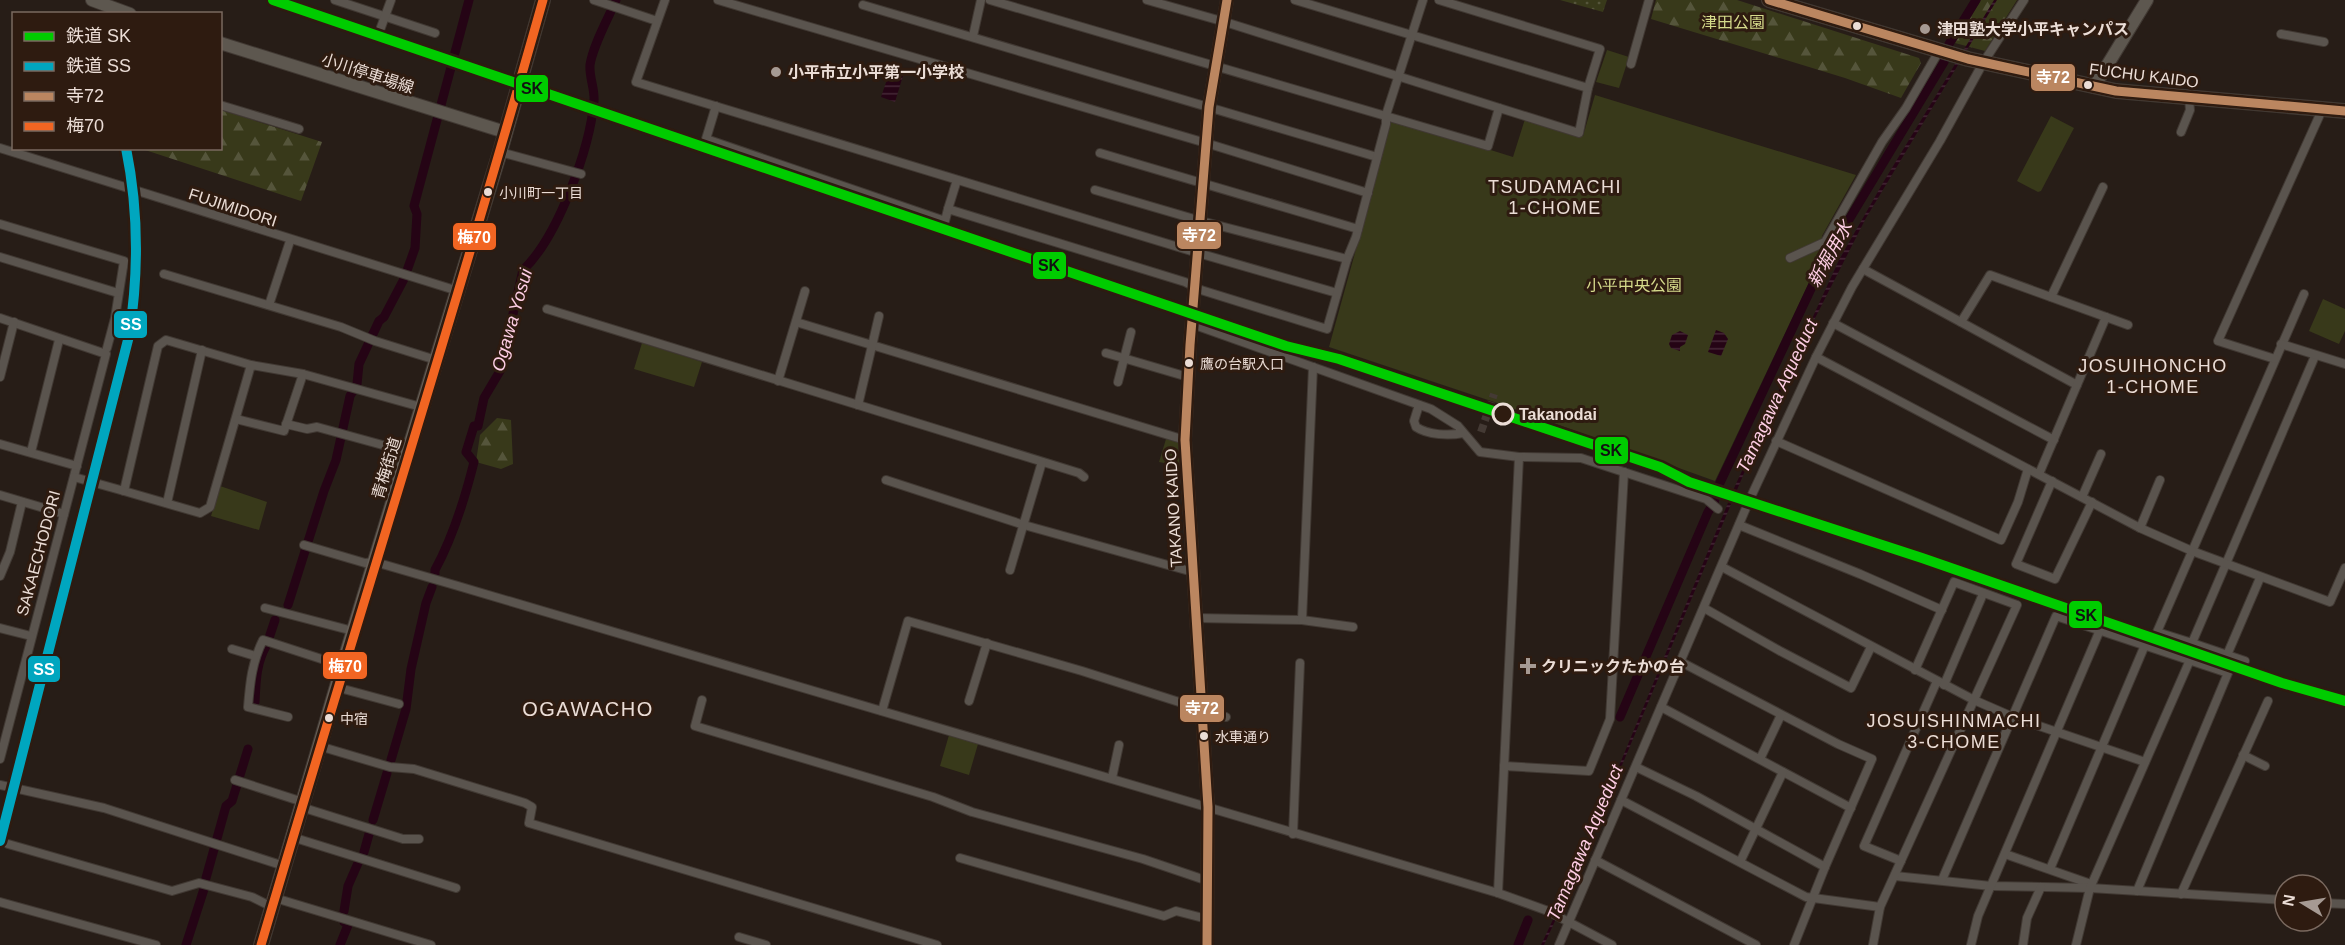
<svg xmlns="http://www.w3.org/2000/svg" width="2345" height="945" font-family="Arial,'Noto Sans JP',sans-serif">
<defs>
<pattern id="grass-dots" width="8" height="8" patternUnits="userSpaceOnUse" patternTransform="scale(1.5)"><rect width="8" height="8" fill="#38391a"/><path d="M2 2h.1M6 6h.1" fill="none" stroke="#55553b" stroke-width="1.8" stroke-linecap="round"/></pattern>
<pattern id="forest-firs" width="22" height="20" patternUnits="userSpaceOnUse" patternTransform="scale(1.5)"><rect width="22" height="20" fill="#38391a"/><path d="M5 1l3.5 6h-7zM16 11l3.5 6h-7z" fill="#55553b"/></pattern>
<pattern id="water-rules" width="6" height="5" patternUnits="userSpaceOnUse" patternTransform="scale(1.5)"><rect width="6" height="5" fill="#250415"/><path d="M0 2.5h6" fill="none" stroke="#452836"/></pattern>
</defs>
<rect width="100%" height="100%" fill="#271d17"/>
<polygon fill="url(#grass-dots)" points="1560,0 1607,0 1603,12"/>
<g fill="url(#forest-firs)">
<polygon points="1656,0 1737,0 1919,58 1921,63 1901,98 1845,78 1651,19"/>
<polygon points="1981,0 2017,0 1985,51 1955,43"/>
<polygon points="221,110 322,142 301,201 142,149 220,148"/>
<polygon points="497,418 511,420 513,464 501,469 476,462 480,435"/>
</g>
<g fill="#38391a">
<polygon points="1607,50 1629,57 1619,88 1596,82"/>
<polygon points="1595,95 1856,175 1822,236 1822,255 1715,481 1503,405 1329,347 1392,119 1513,157 1525,119 1583,136"/>
<polygon points="2051,116 2074,128 2041,191 2038,192 2017,181"/>
<polygon points="2323,299 2345,309 2345,331 2339,344 2309,331"/>
<polygon points="642,343 702,362 694,387 634,369"/>
<polygon points="1166,439 1178,442 1180,466 1159,462"/>
<polygon points="220,486 267,502 259,530 211,516"/>
<polygon points="949,735 978,744 969,775 940,766"/>
</g>
<g fill="url(#water-rules)">
<polygon points="1994,0 1997,0 1866,218 1806,336 1752,454 1577,873 1544,945 1541,945 1573,877 1735,486 1839,260 1884,181"/>
<polygon points="892,65 905,69 895,102 881,97"/>
<polygon points="1716,330 1724,333 1728,339 1721,356 1708,352"/>
<polygon points="1680,331 1688,335 1685,344 1680,347 1680,351 1671,348 1669,344 1672,335"/>
</g>
<g fill="none" stroke-linecap="round" stroke-linejoin="round">
<g stroke="#250415" stroke-width="9">
<path d="M435,574V570C453,537 465,498 474,462L466,452L474,426H478L484,398L500,371L523,270C558,237 590,148 594,101C595,89 589,77 590,65C593,45 608,19 616,0"/>
<polyline points="288,605 324,491 336,460 350,396 357,384 359,364 379,321 384,317 404,279 415,248 417,214 414,206 469,0"/>
<polyline points="269,638 275,620"/>
<path d="M255,702C256,682 256,664 266,646"/>
<polyline points="1620,717 1708,512 1714,503 1718,487 1824,261 1944,62 1949,44 1976,0"/>
<polyline points="391,760 406,709 411,669 426,603 432,587"/>
<polyline points="373,820 387,773"/>
<polyline points="364,852 369,834"/>
<polyline points="206,878 226,806 232,801 248,749"/>
<polyline points="344,911 348,886 358,863"/>
<polyline points="186,945 204,889"/>
<polyline points="340,945 348,925 344,922"/>
<polyline points="1518,945 1528,920"/>
</g>
<polyline stroke="#443a34" stroke-width="8" stroke-dasharray="8 4" stroke-linecap="butt" points="1481,432 1494,394"/>
<g stroke="#413933" stroke-width="10">
<g id="street">
<polyline points="335,0 435,33"/>
<polyline points="594,0 657,21"/>
<polyline points="665,0 636,82 1198,253 1337,293"/>
<polyline points="718,0 1206,143 1368,193"/>
<polyline points="990,0 1488,146 1499,108"/>
<polyline points="1147,0 1225,22 1579,133 1588,88 1600,49 1439,0"/>
<polyline points="1295,0 1588,88"/>
<polyline points="863,5 1377,157"/>
<polyline points="380,30 391,0"/>
<polyline points="2281,34 2324,42"/>
<polyline points="973,36 981,0"/>
<polyline points="1631,64 1649,0"/>
<polyline points="220,105 299,129"/>
<polyline points="716,106 706,139 945,221 948,209 1185,282 1201,290 1327,329 1347,259 1356,237 1386,124 1386,115 1423,0"/>
<polyline points="2181,132 2190,110 2189,99"/>
<polyline points="0,148 458,291"/>
<polyline points="500,152 581,174"/>
<polyline points="1100,153 1358,229"/>
<polyline points="1095,190 1201,221 1347,259"/>
<polyline points="948,209 957,180"/>
<polyline points="0,224 124,261 115,318 107,348"/>
<polyline points="0,257 118,293"/>
<polyline points="1790,258 1825,242 1882,142 1906,108 1939,51"/>
<polyline points="1863,269 2077,385 2039,474"/>
<polyline points="164,274 341,327 375,341 436,360"/>
<polyline points="2304,294 2157,632 2192,643 2315,356"/>
<polyline points="2051,297 2103,187"/>
<polyline points="269,305 290,241"/>
<polyline points="547,309 1079,473 1084,477"/>
<polyline points="0,318 106,354 0,759"/>
<polyline points="796,322 1185,440"/>
<polyline points="1961,322 1990,275 2128,325"/>
<polyline points="1833,323 2054,440"/>
<polyline points="1192,324 1431,409 1458,426 1480,452 1519,457 1581,458 1706,499 1718,509"/>
<polyline points="2281,344 2345,364"/>
<polyline points="1106,353 1188,377"/>
<polyline points="1816,357 2140,528 2192,551 2330,602 2345,568"/>
<polyline points="2275,359 2218,341 2322,110"/>
<polyline points="251,365 210,507 200,513 124,491 158,346 166,340 251,365 303,374 421,407"/>
<polyline points="0,377 14,322"/>
<polyline points="778,381 805,291"/>
<polyline points="1118,382 1131,332"/>
<polyline points="2077,385 2106,317"/>
<polyline points="858,405 879,316"/>
<path d="M1419,405L1414,421L1416,427C1428,435 1449,436 1463,433"/>
<polyline points="236,419 284,431 303,374"/>
<polyline points="286,424 307,429 317,427 408,452"/>
<polyline points="1776,441 2001,540 2018,502 2028,469"/>
<polyline points="0,444 77,466"/>
<polyline points="31,452 59,340"/>
<polyline points="74,477 124,491"/>
<polyline points="886,480 1024,525 1193,572"/>
<polyline points="2052,481 2016,564 2055,579 2092,502"/>
<polyline points="0,495 64,514"/>
<polyline points="2082,497 2101,454"/>
<polyline points="167,503 202,350"/>
<polyline points="1739,525 1860,574 1942,610"/>
<polyline points="2140,528 2160,480"/>
<polyline points="304,545 365,563 375,562 458,586 1498,893 1548,911 1612,945"/>
<polyline points="1722,567 1974,700 2013,717 2145,762"/>
<polyline points="1010,570 1042,462"/>
<polyline points="0,576 10,552 22,502"/>
<polyline points="265,608 353,631"/>
<polyline points="1704,608 1780,651 1851,688 1871,647"/>
<polyline points="1196,618 1302,620 1353,627"/>
<polyline points="1302,620 1313,367"/>
<polyline points="0,628 31,636"/>
<polyline points="2192,643 2245,661"/>
<polyline points="232,649 255,656"/>
<polyline points="2227,655 2260,578"/>
<polyline points="1681,662 1838,744 1872,759 1825,867 1794,945"/>
<polyline points="1944,685 1983,594"/>
<polyline points="336,687 399,704"/>
<polyline points="702,700 695,726 933,797 972,812 1143,859 1208,881"/>
<polyline points="969,701 987,643"/>
<polyline points="1661,707 1851,808"/>
<polyline points="882,711 908,621 1082,671 1226,717"/>
<path d="M288,717L248,707C250,682 252,662 263,640L343,666"/>
<polyline points="319,746 390,767 414,769 525,803 532,807 529,823 937,945"/>
<polyline points="2243,755 2265,766"/>
<polyline points="1760,759 1781,715"/>
<polyline points="1504,766 1589,771 1610,719 1624,472"/>
<polyline points="1636,767 1696,796 1825,867"/>
<polyline points="1112,778 1119,745"/>
<polyline points="235,780 303,802"/>
<polyline points="0,785 104,808 284,866"/>
<polyline points="1621,800 1806,897 1880,907"/>
<polyline points="301,807 403,839 419,839"/>
<polyline points="1293,834 1300,663"/>
<polyline points="292,837 456,888"/>
<polyline points="8,844 172,891 199,883 252,897 272,907"/>
<polyline points="2005,854 2088,883 2090,888"/>
<polyline points="960,858 1164,916 1176,911 1207,919"/>
<polyline points="1595,860 1756,945"/>
<polyline points="1901,861 1864,846 1937,681"/>
<polyline points="1740,862 1783,772"/>
<polyline points="2050,869 2145,645"/>
<polyline points="1895,876 1991,886 2090,888 2285,900"/>
<polyline points="1942,880 2056,616 2228,673 2137,891"/>
<polyline points="1498,893 1519,457"/>
<polyline points="2181,894 2268,701"/>
<polyline points="275,898 431,945"/>
<polyline points="0,902 156,945"/>
<polyline points="2321,903 2345,904"/>
<polyline points="739,937 766,945"/>
<polyline points="1559,945 1749,501 1816,357 1852,287 1940,141 1983,63 2024,0"/>
<polyline points="1873,945 1880,907 2017,605 1954,582 1915,670"/>
<polyline points="1971,945 1978,916 2100,630"/>
<polyline points="2023,945 2027,918 2041,887"/>
<polyline points="2076,945 2090,888 2190,660"/>
</g>
</g>
<g stroke="#413933" stroke-width="14">
<g id="secondary">
<polyline points="92,0 130,14"/>
<polyline points="220,43 505,132"/>
<polyline points="2094,87 2147,0"/>
<polyline points="1207,945 1208,807 1185,440 1190,345 1209,107 1227,0"/>
</g>
</g>
<g stroke="#413933" stroke-width="16">
<g id="primary">
<polyline points="1769,0 1968,59 2116,91 2345,111"/>
<polyline points="261,945 343,666 500,152 543,0"/>
</g>
</g>
<use href="#street" stroke="#5a544e" stroke-width="8"/>
<use href="#secondary" stroke="#5d574f" stroke-width="12"/>
<use href="#primary" stroke="#655e56" stroke-width="14"/>
<g stroke="#2e1b10" stroke-width="14">
<g id="bus-1">
<polyline points="1769,0 1968,59 2116,91 2345,111"/>
<polyline points="1207,945 1208,807 1185,440 1190,345 1209,107 1227,0"/>
</g>
</g>
<g stroke="#2e1b10" stroke-width="14">
<path id="bus-2" d="M261,945C354,630 454,316 543,0"/>
</g>
<use href="#bus-1" stroke="#bb8660" stroke-width="9"/>
<use href="#bus-2" stroke="#f26522" stroke-width="9"/>
<g stroke="#2e1b10" stroke-width="15">
<polyline id="rail-1" points="273,0 1286,346 1339,359 1660,467 1689,482 1922,558 2282,683 2345,701"/>
</g>
<g stroke="#2e1b10" stroke-width="15">
<path id="rail-2" d="M0,841L129,336C139,272 139,212 126,148"/>
</g>
<use href="#rail-1" stroke="#0c0" stroke-width="10"/>
<use href="#rail-2" stroke="#00a6bf" stroke-width="10"/>
</g>
<g fill="#ebddd6" stroke="#2e1b10" stroke-width="2">
<circle cx="1857" cy="26" r="5"/>
<circle cx="2088" cy="85" r="5"/>
<circle cx="488" cy="192" r="5"/>
<circle cx="1189" cy="363" r="5"/>
<circle cx="329" cy="718" r="5"/>
<circle cx="1204" cy="736" r="5"/>
</g>
<g fill="#a69a93" stroke="#2e1b10" stroke-width="2">
<circle cx="1925" cy="29" r="6"/>
<circle cx="776" cy="72" r="6"/>
<path d="M1525 657h6v6h6v6h-6v6h-6v-6h-6v-6h6z"/>
</g>
<circle fill="#2e1b10" stroke="#ebddd6" stroke-width="3" cx="1503" cy="414" r="10"/>
<g text-anchor="middle" stroke-width="6" stroke-linejoin="round" paint-order="stroke">
<g font-size="14" fill="#ebddd6" stroke="#2e1b10" text-anchor="start">
<text x="499" y="198">小川町一丁目</text>
<text x="1200" y="369">鷹の台駅入口</text>
<text x="340" y="724">中宿</text>
<text x="1215" y="742">水車通り</text>
</g>
<g font-size="16" fill="#d5da8b" stroke="#2e1b10">
<text x="1733" y="28">津田公園</text>
<text x="1634" y="291">小平中央公園</text>
</g>
<g font-size="16" font-weight="bold" fill="#ebddd6" stroke="#2e1b10" text-anchor="start">
<text x="1937" y="35">津田塾大学小平キャンパス</text>
<text x="788" y="78">小平市立小平第一小学校</text>
<text x="1541" y="672">クリニックたかの台</text>
</g>
<g font-size="16" fill="#ebddd6" stroke="#2e1b10">
<text transform="translate(368 73) rotate(18)" y="6">小川停車場線</text>
<text transform="translate(2144 75) rotate(7)" y="6">FUCHU KAIDO</text>
<text transform="translate(233 207) rotate(18)" y="6">FUJIMIDORI</text>
<text transform="translate(386 468) rotate(-73)" y="6">青梅街道</text>
<text transform="translate(1173 508) rotate(-93)" y="6">TAKANO KAIDO</text>
<text transform="translate(38 553) rotate(-75)" y="6">SAKAECHODORI</text>
</g>
<g font-size="16" font-weight="bold" fill="#ebddd6" stroke="#2e1b10" text-anchor="start">
<text x="1519" y="420">Takanodai</text>
</g>
<g font-size="18" letter-spacing="1.5" fill="#ebddd6" stroke="#2e1b10">
<text x="1555" y="193">TSUDAMACHI<tspan x="1555" dy="21">1-CHOME</tspan></text>
<text x="2153" y="372">JOSUIHONCHO<tspan x="2153" dy="21">1-CHOME</tspan></text>
<text x="1954" y="727">JOSUISHINMACHI<tspan x="1954" dy="21">3-CHOME</tspan></text>
</g>
<g font-size="18" font-style="italic" fill="#fecee4" stroke="#2e1b10">
<text transform="translate(1830 254) rotate(-61)" y="6">新堀用水</text>
<text transform="translate(512 320) rotate(-74)" y="6">Ogawa Yosui</text>
<text transform="translate(1777 396) rotate(-65)" y="6">Tamagawa Aqueduct</text>
<text transform="translate(1585 843) rotate(-67)" y="6">Tamagawa Aqueduct</text>
</g>
<g font-size="20" letter-spacing="1.5" fill="#ebddd6" stroke="#2e1b10">
<text x="588" y="716">OGAWACHO</text>
</g>
</g>
<g stroke="#2e1b10" stroke-width="2">
<rect x="2030" y="63" width="46" height="29" rx="6" fill="#bb8660"/>
<rect x="515" y="74" width="34" height="29" rx="6" fill="#0c0"/>
<rect x="1176" y="221" width="46" height="29" rx="6" fill="#bb8660"/>
<rect x="452" y="222" width="45" height="29" rx="6" fill="#f26522"/>
<rect x="1032" y="251" width="35" height="29" rx="6" fill="#0c0"/>
<rect x="113" y="310" width="35" height="29" rx="6" fill="#00a6bf"/>
<rect x="1594" y="436" width="35" height="29" rx="6" fill="#0c0"/>
<rect x="2068" y="600" width="35" height="29" rx="6" fill="#0c0"/>
<rect x="322" y="651" width="46" height="29" rx="6" fill="#f26522"/>
<rect x="27" y="655" width="34" height="28" rx="6" fill="#00a6bf"/>
<rect x="1179" y="694" width="46" height="29" rx="6" fill="#bb8660"/>
</g>
<g font-size="16" text-anchor="middle" font-weight="bold" fill="#fff">
<text x="2053" y="83">寺72</text>
<text x="1199" y="241">寺72</text>
<text x="474" y="243">梅70</text>
<text x="131" y="330">SS</text>
<text x="345" y="672">梅70</text>
<text x="44" y="675">SS</text>
<text x="1202" y="714">寺72</text>
</g>
<g font-size="16" text-anchor="middle" font-weight="bold" fill="#111">
<text x="532" y="94">SK</text>
<text x="1049" y="271">SK</text>
<text x="1611" y="456">SK</text>
<text x="2086" y="621">SK</text>
</g>
<rect x="12" y="12" width="210" height="138" fill="#2e1b10" stroke="#7a695f" stroke-width="1.5"/>
<rect x="24" y="32" width="30" height="9" fill="#00cc00" stroke="#7a695f" stroke-width="1.5"/>
<text x="66" y="42" font-size="18" fill="#ebddd6">鉄道 SK</text>
<rect x="24" y="62" width="30" height="9" fill="#00a6bf" stroke="#7a695f" stroke-width="1.5"/>
<text x="66" y="72" font-size="18" fill="#ebddd6">鉄道 SS</text>
<rect x="24" y="92" width="30" height="9" fill="#bb8660" stroke="#7a695f" stroke-width="1.5"/>
<text x="66" y="102" font-size="18" fill="#ebddd6">寺72</text>
<rect x="24" y="122" width="30" height="9" fill="#f26522" stroke="#7a695f" stroke-width="1.5"/>
<text x="66" y="132" font-size="18" fill="#ebddd6">梅70</text>
<g transform="translate(2303 903) rotate(281)"><circle r="28" fill="#2e1b10" stroke="#7a695f" stroke-width="1.5"/>
<path d="M0-4.5L10 22L0 15L-10 22Z" fill="#a69a93"/>
<text y="-9" font-size="16" font-weight="bold" text-anchor="middle" fill="#ebddd6">N</text>
</g>
</svg>
